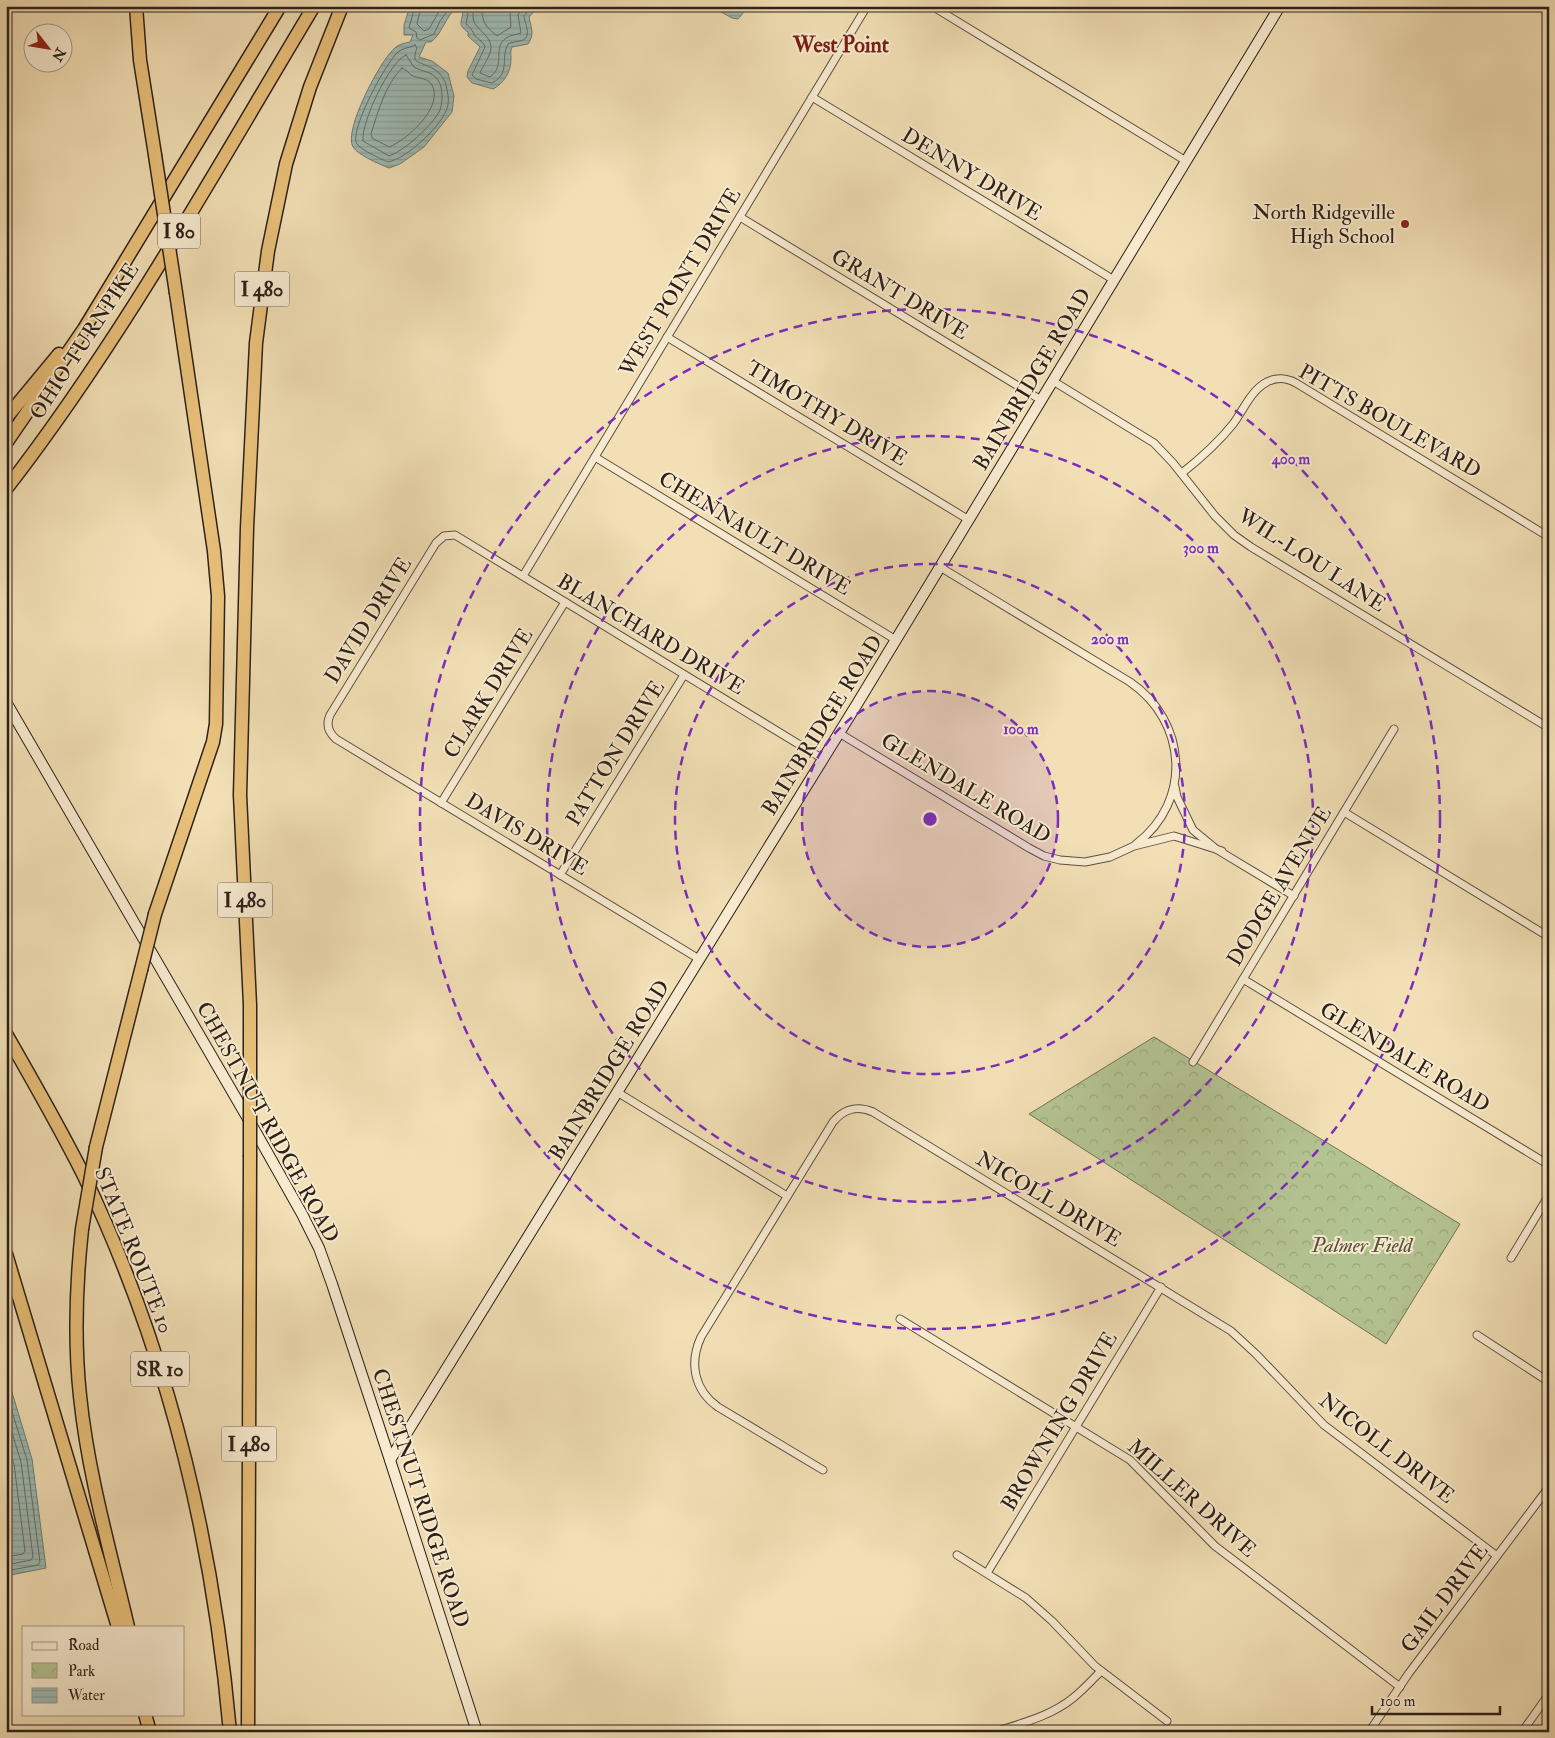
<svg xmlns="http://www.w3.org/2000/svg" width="1555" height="1738" font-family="'IM FELL Double Pica',serif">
<defs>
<pattern id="park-crowns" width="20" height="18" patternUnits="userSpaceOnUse" patternTransform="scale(1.25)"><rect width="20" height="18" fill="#b4c392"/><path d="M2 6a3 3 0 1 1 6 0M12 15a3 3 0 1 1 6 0" fill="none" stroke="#9ba77d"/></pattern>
<pattern id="water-rules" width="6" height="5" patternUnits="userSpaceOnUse" patternTransform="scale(1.25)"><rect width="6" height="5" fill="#9dbbb5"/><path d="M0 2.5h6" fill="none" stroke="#88a09b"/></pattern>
</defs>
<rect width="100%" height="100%" fill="#f2dfb5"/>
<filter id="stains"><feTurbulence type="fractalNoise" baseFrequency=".004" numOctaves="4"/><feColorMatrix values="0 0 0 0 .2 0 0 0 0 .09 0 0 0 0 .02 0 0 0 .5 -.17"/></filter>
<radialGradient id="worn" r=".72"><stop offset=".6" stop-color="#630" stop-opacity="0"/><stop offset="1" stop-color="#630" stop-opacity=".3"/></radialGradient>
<polygon fill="url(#park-crowns)" stroke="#707256" points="1154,1037 1460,1224 1386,1344 1029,1114"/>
<g fill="url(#water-rules)" stroke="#707d77">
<path d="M410,6H539L529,17C531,28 535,34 528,44L512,47C510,52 511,54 511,59C511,72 504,83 493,89L472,83L467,77L468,71L480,47L468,36V32C456,24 463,21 463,10L457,7C445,17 443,33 431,42H426L419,57L432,61L448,73L454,96L452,112L424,147L400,164L389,168C379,164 358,155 353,147C343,131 381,58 396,47C400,44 405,43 410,42L413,35H404V25Z"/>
<polygon points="710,6 749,6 738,19 732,18"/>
<polygon points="6,1379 8,1379 32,1459 46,1568 6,1576"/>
</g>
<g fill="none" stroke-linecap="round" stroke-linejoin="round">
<g stroke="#656e68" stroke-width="1">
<polyline points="415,6 409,28 416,32 417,38 420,40 434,34 440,21 451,6"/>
<polyline points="421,6 417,24 424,31 429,29 442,6"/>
<path d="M466,6L468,14L466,24C471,28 471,29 474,34C477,40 482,39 485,47L472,75L476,79L492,83C511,73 500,59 508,44C512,42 515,42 520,41C533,38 525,25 524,16L532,6"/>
<path d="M473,6C474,11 472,18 474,22C478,30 491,37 491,47C491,56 483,65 480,73L490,77C506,66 492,48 506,38C510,35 516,35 521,33L518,15L523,6"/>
<path d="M481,6C483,23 484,25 497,36L511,27L510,14L513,6"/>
<path d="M415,45L417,48C416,51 414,55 415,59C418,66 440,64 446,85C448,93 450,103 446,111C438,129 407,158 388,162C381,159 358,149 356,142C352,126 385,64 398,52C403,48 409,48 415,45Z"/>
<path d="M406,55L414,67C422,72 432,71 438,80C443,87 443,102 440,110C433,125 404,151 389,156L363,141C361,123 389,62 406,55Z"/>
<path d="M402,68C406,70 408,72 411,75C418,79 427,77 432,85C444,107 407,140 389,147L372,138L371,134C378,112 385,85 402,68Z"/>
<polyline points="6,1392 27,1460 40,1562 38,1565 6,1571"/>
<polyline points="6,1413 21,1462 33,1557 31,1560 6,1565"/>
<polyline points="6,1439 14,1464 25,1551 23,1554 6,1557"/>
</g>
<g stroke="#5e5041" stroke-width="9">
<g id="street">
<polyline points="932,6 1186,161"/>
<polyline points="1267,6 1276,12"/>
<polyline points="812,97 1114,280"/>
<polyline points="740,217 1041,400"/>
<polyline points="667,337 969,520"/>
<polyline points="1053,381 1154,443 1173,463 1215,516 1234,535 1251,547 1549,728"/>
<polyline points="595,457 896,640"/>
<path d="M1182,473C1201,458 1218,443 1233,424C1243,411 1251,390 1267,382C1276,377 1287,378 1296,383L1549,537"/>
<path d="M940,567L1130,682C1187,721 1193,801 1136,844"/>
<polyline points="523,576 867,6"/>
<polyline points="839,733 1029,848 1044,856 1060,860 1085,862 1110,857 1134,846 1174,836 1222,851"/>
<polyline points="1175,787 1177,797 1193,830 1216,849 1294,896"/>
<polyline points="441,803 565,602"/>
<polyline points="1344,812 1549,937"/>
<polyline points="560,875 684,675"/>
<path d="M699,959L336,739C328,732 326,724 330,715L436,543L444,536L455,535L823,759"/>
<polyline points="1243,979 1549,1165"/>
<polyline points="1193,1062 1394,729"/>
<polyline points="617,1092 787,1196"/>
<polyline points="1511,1258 1549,1195"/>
<polyline points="900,1319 1130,1460 1215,1546 1400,1687"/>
<polyline points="1477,1335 1549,1382"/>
<path d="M823,1470L718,1407C694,1390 689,1363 701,1337L833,1122C844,1109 856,1105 873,1112L1231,1331L1256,1354L1324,1425L1497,1556"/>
<polyline points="957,1555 1026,1598 1052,1621 1095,1666 1167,1721"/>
<polyline points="987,1573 1161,1287"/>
<path d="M995,1732C1022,1723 1051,1716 1073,1698C1083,1690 1092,1680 1101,1671"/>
<polyline points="1369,1732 1409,1673 1549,1487"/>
<polyline points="1522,1732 1549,1694"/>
</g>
</g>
<g stroke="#2d211a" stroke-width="12">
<g id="secondary">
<polyline points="6,702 258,1136 302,1214 319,1248 332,1284 390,1460 477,1732"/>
<polyline points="390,1460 857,704 1280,6"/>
</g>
</g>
<g stroke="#2d211a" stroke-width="15">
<g id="highway">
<polyline points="136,6 140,60 155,155"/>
<polyline points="6,418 59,354"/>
<polyline points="6,443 84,329 280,6"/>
<path d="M6,489C123,338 216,169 314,6"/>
<polyline points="155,914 213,742 216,724 218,596 214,551 176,293"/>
<path d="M6,1034C33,1081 60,1128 84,1176C168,1351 213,1540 230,1732"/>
<polyline points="250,1086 250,1005 240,795 247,528 256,343 268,251 286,164 310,87 342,6"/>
<polyline points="96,1147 141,970"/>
<path d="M82,1229C76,1285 74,1340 80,1396C88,1474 110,1550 128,1627"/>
<polyline points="6,1254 118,1627"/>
<polyline points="145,1714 150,1732"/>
<polyline points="248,1732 250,1157"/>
</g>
</g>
<use href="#street" stroke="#f7eacf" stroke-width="7"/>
<use href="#secondary" stroke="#f7eacf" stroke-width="10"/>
<use href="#highway" stroke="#e9c07a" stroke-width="12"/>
<g stroke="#2d211a" stroke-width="15" stroke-linecap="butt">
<g id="highway-bridge">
<polyline points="155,155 176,293"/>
<polyline points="141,970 155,914"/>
<polyline points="250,1157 250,1086"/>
<polyline points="82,1229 96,1147"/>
</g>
</g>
<use href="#highway-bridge" stroke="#e9c07a" stroke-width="12"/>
</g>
<circle cx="930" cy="819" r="128" fill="#7b2cbf" fill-opacity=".12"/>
<g fill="none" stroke="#7b2cbf" stroke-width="2.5" stroke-dasharray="9 6">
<circle cx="930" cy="819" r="128"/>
<circle cx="930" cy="819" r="255"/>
<circle cx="930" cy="819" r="383"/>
<circle cx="930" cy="819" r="510"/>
</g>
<circle fill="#8f2418" stroke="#f7eacf" stroke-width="2" cx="1405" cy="224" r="5"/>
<g text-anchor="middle" stroke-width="4" stroke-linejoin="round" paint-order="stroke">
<g fill="#f7eacf" stroke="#6a5d50" stroke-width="1">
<rect x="158" y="213.5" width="42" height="35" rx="4"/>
<rect x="234.5" y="271.5" width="55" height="35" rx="4"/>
<rect x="217.5" y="882.5" width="55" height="35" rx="4"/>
<rect x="131" y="1351.5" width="58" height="35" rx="4"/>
<rect x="221.5" y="1426.5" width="55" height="35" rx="4"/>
</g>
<g font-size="20" font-weight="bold" fill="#2d211a">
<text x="179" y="238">I 80</text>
<text x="262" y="296">I 480</text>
<text x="245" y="907">I 480</text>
<text x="160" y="1376">SR 10</text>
<text x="249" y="1451">I 480</text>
</g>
<g font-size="21" fill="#2d211a" stroke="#f7eacf">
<text transform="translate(972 174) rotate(31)" y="7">DENNY DRIVE</text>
<text transform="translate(680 282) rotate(-59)" y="7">WEST POINT DRIVE</text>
<text transform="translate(900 294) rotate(31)" y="7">GRANT DRIVE</text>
<text transform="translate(84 341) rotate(-57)" y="7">OHIO TURNPIKE</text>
<text transform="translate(1032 379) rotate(-59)" y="7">BAINBRIDGE ROAD</text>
<text transform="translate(827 413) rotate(31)" y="7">TIMOTHY DRIVE</text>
<text transform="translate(1390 421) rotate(30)" y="7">PITTS BOULEVARD</text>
<text transform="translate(755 533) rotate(31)" y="7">CHENNAULT DRIVE</text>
<text transform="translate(1312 560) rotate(33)" y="7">WIL-LOU LANE</text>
<text transform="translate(368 620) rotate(-58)" y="7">DAVID DRIVE</text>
<text transform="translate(651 634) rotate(31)" y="7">BLANCHARD DRIVE</text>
<text transform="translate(488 693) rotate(-58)" y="7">CLARK DRIVE</text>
<text transform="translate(822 725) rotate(-58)" y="7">BAINBRIDGE ROAD</text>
<text transform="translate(615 753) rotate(-58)" y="7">PATTON DRIVE</text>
<text transform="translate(966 788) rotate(31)" y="7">GLENDALE ROAD</text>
<text transform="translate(527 834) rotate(31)" y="7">DAVIS DRIVE</text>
<text transform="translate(1279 886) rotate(-59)" y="7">DODGE AVENUE</text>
<text transform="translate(1405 1057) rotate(31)" y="7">GLENDALE ROAD</text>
<text transform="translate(609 1070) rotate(-58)" y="7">BAINBRIDGE ROAD</text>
<text transform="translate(268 1122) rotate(61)" y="7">CHESTNUT RIDGE ROAD</text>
<text transform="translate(1049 1199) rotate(31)" y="7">NICOLL DRIVE</text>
<text transform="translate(134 1250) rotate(68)" y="7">STATE ROUTE 10</text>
<text transform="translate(1059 1421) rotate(-59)" y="7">BROWNING DRIVE</text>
<text transform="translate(1387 1448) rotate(38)" y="7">NICOLL DRIVE</text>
<text transform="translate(421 1498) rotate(72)" y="7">CHESTNUT RIDGE ROAD</text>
<text transform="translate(1192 1498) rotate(42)" y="7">MILLER DRIVE</text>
<text transform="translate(1444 1598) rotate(-53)" y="7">GAIL DRIVE</text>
</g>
<g font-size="21" fill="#2d211a" stroke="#f7eacf" text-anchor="end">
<text x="1395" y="219">North Ridgeville<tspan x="1395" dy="24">High School</tspan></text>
</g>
<g font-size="21" font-style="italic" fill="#56523e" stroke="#f7eacf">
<text x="1362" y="1252">Palmer Field</text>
</g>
<g font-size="22" font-weight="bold" fill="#7a1f14" stroke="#f7eacf">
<text x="841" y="52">West Point</text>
</g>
</g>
<circle cx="930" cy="819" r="8" fill="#7b2cbf" stroke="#f7eacf" stroke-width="2.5"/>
<g font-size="15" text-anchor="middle" font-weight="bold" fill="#7b2cbf" stroke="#f7eacf" stroke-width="4" stroke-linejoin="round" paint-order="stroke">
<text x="1291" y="464">400 m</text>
<text x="1201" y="553">300 m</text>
<text x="1110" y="644">200 m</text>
<text x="1021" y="734">100 m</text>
</g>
<rect width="1555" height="1738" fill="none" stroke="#f2dfb5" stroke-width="25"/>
<rect x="8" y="8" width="1540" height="1723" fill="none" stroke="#2d211a" stroke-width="2.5"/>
<rect x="12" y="12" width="1530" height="1713" fill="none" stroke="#2d211a"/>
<rect x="22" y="1626" width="162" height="90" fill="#f7eacf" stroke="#a69a87"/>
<rect x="32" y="1642" width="25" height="8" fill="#f7eacf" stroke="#a69a87"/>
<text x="68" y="1650" font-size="15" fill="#2d211a">Road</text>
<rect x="32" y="1663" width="25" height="15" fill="url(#park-crowns)" stroke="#a69a87"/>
<text x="68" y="1676" font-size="15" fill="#2d211a">Park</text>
<rect x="32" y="1688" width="25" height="15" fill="url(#water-rules)" stroke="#a69a87"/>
<text x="68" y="1700" font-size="15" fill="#2d211a">Water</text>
<g transform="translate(48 48) rotate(121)"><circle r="24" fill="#f7eacf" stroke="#a69a87"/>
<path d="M0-4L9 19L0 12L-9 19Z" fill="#8f2418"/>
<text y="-8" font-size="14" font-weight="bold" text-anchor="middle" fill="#2d211a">N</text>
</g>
<path d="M1372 1706v8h128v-8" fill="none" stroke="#2d211a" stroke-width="2.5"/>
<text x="1380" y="1706" font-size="15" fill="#2d211a" stroke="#f7eacf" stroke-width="4" paint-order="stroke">100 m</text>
<rect width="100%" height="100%" filter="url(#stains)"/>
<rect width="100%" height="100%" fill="url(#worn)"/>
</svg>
